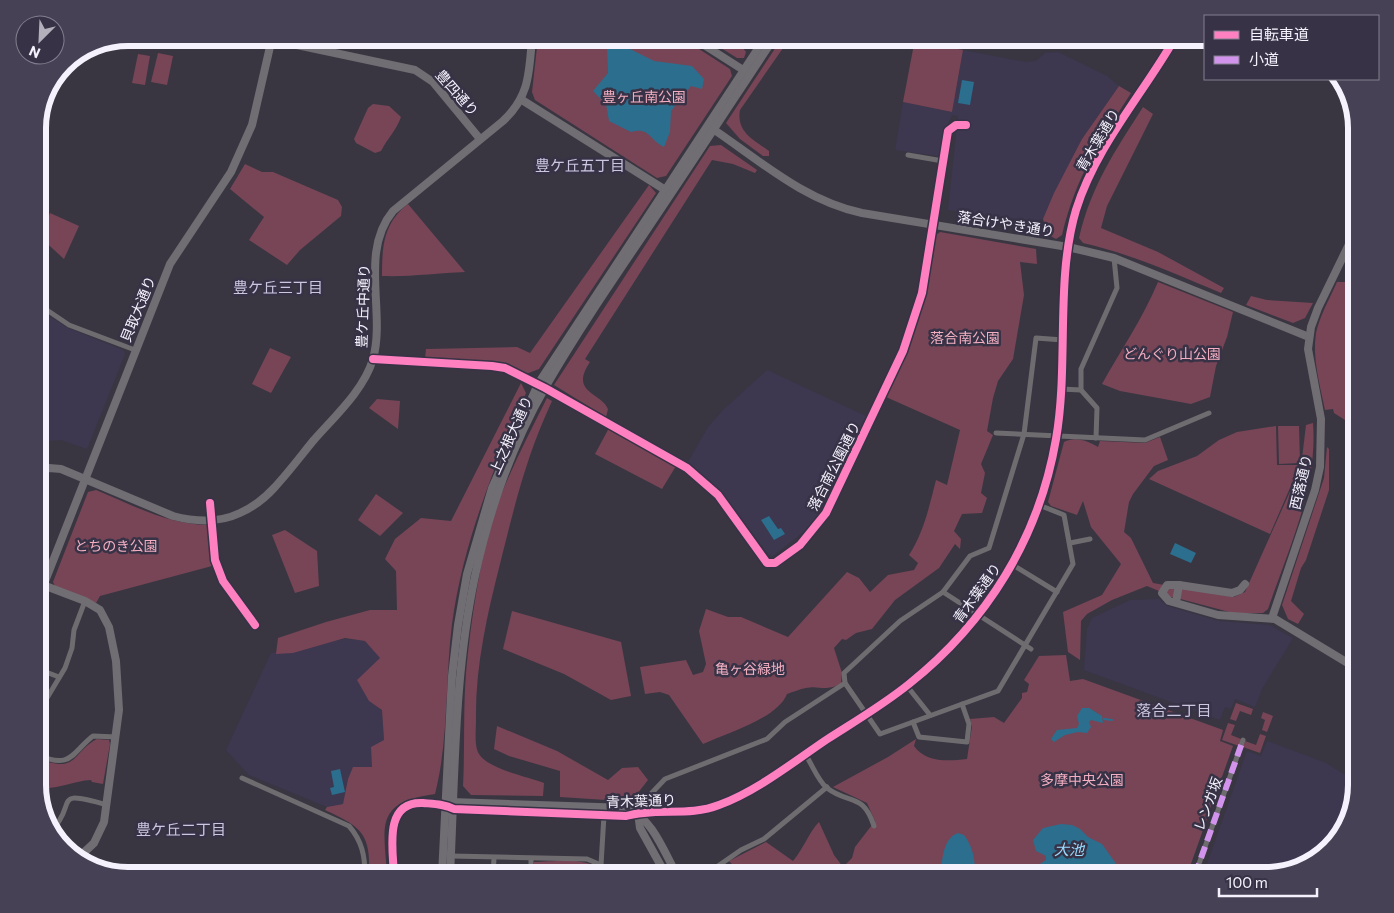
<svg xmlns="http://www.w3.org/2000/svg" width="1394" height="913" font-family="Commissioner,'Noto Sans JP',sans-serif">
<rect width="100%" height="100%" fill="#393642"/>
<g fill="#3d3750">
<polygon points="963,50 1025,62 1036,61 1045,53 1058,52 1107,76 1119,86 1082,139 1043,219 1033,221 948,210 958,116 952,115 945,131 941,153 938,156 895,150 903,102 952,112"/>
<polygon points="38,309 68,328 123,350 125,354 87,449 61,440 38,442"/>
<polygon points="767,370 866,416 824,506 807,529 773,556 769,555 719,489 688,462 708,427 723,410"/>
<polygon points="1159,599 1167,606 1219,621 1269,625 1293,638 1262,689 1255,707 1235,699 1231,709 1225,707 1220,720 1084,670 1087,629 1092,618 1130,600"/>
<polygon points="344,639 365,640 380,658 369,701 382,710 384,740 372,767 348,779 343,804 327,807 249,775 226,750 271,653"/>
<polygon points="1267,741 1326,763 1356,782 1349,811 1320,854 1311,863 1266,875 1203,875 1247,751 1261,756"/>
</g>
<g fill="#774556">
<polygon points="538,38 682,38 730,69 732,76 666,176 657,178 535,100 532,92"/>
<path d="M705,38C726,37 734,34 746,52L744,58H737Z"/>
<path d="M782,38H790L740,110C736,132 754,140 769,151V156H763L740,139L726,123Z"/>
<polygon points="918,41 963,50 952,112 903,102 914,44"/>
<polygon points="158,53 173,56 167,85 151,82"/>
<polygon points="138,54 150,56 145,85 132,83"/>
<path d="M1119,86L1131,93C1099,143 1076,176 1062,235L1056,239L1047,234L1043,219L1054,193L1082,139Z"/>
<path d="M373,104L389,106L401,117C396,131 387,139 381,151L375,153L356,143L354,139L368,108Z"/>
<path d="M1143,107L1153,114L1107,206L1101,228L1158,252L1224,288L1221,293C1176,274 1131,254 1083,243L1079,238C1091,186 1115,151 1143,107Z"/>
<path d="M721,145L757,170L755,173L733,164L712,160L585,359L590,362C569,393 601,392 608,409L606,417L554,385L710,146Z"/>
<polygon points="245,164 262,172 273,172 338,200 342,207 341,216 300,250 287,265 249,240 264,217 230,189"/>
<path d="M649,185L656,193L539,369L526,374C492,358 462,361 425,359L426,349L517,347L530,353Z"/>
<path d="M408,204L465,272C437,273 410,277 382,276C382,248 383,223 408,204Z"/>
<polygon points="50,213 79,226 64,259 40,237"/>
<path d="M940,232L1036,249L1037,264L1020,262L1024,295L1013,359L998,381L993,398L987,431L993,435L981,464L985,473L981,493L987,498L982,513L962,514L954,531L961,539L960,549L955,544L939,568L895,600L872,629L856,633L846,640L842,639L834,648L842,673L841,684C823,692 820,685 806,688C800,689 793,692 787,694C778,718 726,734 703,744L669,695L660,692L645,694L640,667L686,660L693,675L703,672L706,664L699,631L706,609L728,617H741L788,637L847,572L859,578L870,592L888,575L914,570L918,563L909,555C924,532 929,507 936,480L947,485L960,430L886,397L918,322L936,235Z"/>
<path d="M1158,282L1233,312L1227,337L1216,366L1210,397L1191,404L1120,391L1102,384C1121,350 1143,318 1158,282Z"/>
<path d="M1337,282H1356V427L1334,413L1333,409L1325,410C1320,385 1312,358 1316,333C1320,315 1330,298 1337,282Z"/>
<polygon points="1251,296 1267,300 1313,303 1305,318 1293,323 1246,305"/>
<polygon points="270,348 291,357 271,393 252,384"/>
<path d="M521,383L526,393C494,468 463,542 452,624C445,680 449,739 435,794C374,802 384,826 387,875H369C371,833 361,827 325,810L327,807L343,804L348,779L353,767H372L371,747L384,740L382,710L369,701L357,680L380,658L365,641L345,638L293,653L276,654L278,638L326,622L370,610H397L396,571L385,559L395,539L421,518L451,521Z"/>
<path d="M547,398L552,401C526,457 515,504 500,564C487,615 475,668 476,721C476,730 474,746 479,754C488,769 528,777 544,783L543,796L471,795L463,786C465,748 463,711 466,673C471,619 482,540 503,490C516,459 532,428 547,398Z"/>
<polygon points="377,399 400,401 398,429 369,408"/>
<path d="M1313,423C1318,487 1288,550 1268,609L1263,613H1233L1173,597L1168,598L1166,594L1147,586L1112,600L1087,614L1081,621L1080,660L1068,652L1063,612L1102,595L1121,564L1091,527L1083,501L1077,515L1051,506L1048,502L1064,442C1075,436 1088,441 1098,447L1100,441L1145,443L1160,437L1168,460L1154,466L1133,494L1129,502L1124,532L1131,538L1153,583L1234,597L1245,592L1301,467L1306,425Z"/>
<polygon points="1276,426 1277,465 1300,465 1270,534 1149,479 1158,471 1197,456 1219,440 1237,432"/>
<polygon points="1278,426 1299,426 1300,463 1279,464"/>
<polygon points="609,428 676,466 662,489 595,454"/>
<polygon points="1327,447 1329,449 1329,490 1306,560 1301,568 1291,601 1304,614 1298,624 1288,619 1282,605 1324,478"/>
<path d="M96,490C132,505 167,524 207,525L212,566L100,596L96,603L55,586L53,582L88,492Z"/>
<polygon points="376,494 403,513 380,536 358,520"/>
<polygon points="285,530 317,551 319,586 295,593 272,535"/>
<polygon points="512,611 621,642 631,696 611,700 564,674 503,649"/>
<path d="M1066,655L1070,681L1083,679L1223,730L1220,741L1233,746L1187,875H742L729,861L766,842L793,861C804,848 809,832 819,822L834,855L843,867L852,858L855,847L875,821L867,803L833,787L888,757L916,739L914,746C926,763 948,761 967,759L972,726L970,719L994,717L1004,723L1022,698V693L1027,692L1029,684L1024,680L1039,656Z"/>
<polygon points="1236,703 1253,709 1251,715 1240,711 1236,721 1230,719"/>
<polygon points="1263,712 1273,716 1267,732 1262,730 1265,720 1261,718"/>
<polygon points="1228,723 1235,725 1231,735 1241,739 1239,746 1222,740"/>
<polygon points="497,726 557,751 608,780 622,768 638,767 648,780 637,794 622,801 560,797 560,771 509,756 494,749"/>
<polygon points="1260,734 1266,736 1260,753 1243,747 1245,741 1256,745"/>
<path d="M97,739L109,740L110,744L103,784L92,782L91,780C73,781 59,789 42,788L39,795L38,758C78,775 72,752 97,739Z"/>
<path d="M534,862C555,862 593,855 604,875H533Z"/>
</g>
<g fill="#2c6e8e">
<path d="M612,40L654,61L692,66L704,79L702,89L691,86L671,111L670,132L664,147C648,139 650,127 631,132L609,121L606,104L593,91L608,73L607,45Z"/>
<polygon points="962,80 974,82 970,105 958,103"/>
<polygon points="769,516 778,529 781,528 785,534 774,540 761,520"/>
<polygon points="1175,543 1196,553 1191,563 1170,554"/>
<polygon points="1082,708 1089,708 1102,716 1103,723 1091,720 1089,722 1091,727 1087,733 1078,732 1065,735 1054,742 1051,739 1057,730 1077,728 1079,724 1077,716"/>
<polygon points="340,769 345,792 332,795 330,788 334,787 331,771"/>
<polygon points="1061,824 1072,825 1080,829 1088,837 1102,844 1117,865 1115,875 1016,875 1016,866 1037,866 1046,860 1046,856 1036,851 1033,840 1043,828"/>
<path d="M958,833L964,835C973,847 975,859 975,873L961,871L941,873C942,860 943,838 958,833Z"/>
</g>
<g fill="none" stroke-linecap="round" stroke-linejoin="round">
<polyline stroke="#2c6e8e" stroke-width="2" points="1104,719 1112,720"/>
<g stroke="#6f6c70" stroke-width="5">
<polyline points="908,155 943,161"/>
<polyline points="933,225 948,131 956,125 966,125"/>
<polyline points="38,304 69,325 135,350"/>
<polyline points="1061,389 1081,390"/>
<polyline points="996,433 1145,440 1209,413"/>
<polyline points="1096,438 1097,408 1081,390 1081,369 1117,288 1114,258"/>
<polyline points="1070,543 1090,539"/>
<polyline points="1013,565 1057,592"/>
<polyline points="943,592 1031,649"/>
<polyline points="38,669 59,677"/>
<polyline points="845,683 880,734 998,691 1073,564 1064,515 1039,505"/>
<polyline points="907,686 930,715"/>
<polyline points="38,713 65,668 72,648 74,630 85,601"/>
<polyline points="913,722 919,737 967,742 969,724 962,704"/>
<path d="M805,754C812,764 818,781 827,788C849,805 863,792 874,826"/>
<path d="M38,755C72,770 72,752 93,736L116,737"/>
<path d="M242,778L349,826C362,841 365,856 365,875"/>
<polyline points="638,813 646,799 665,779 767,739 785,722 845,683 844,673 900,621 943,592 970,556 989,548 1024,434 1036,338 1063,340"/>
<path d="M51,831C79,804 49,788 107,805"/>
<polyline points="451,856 587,859 601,865 608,875"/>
<polyline points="601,865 604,815"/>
<polyline points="493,875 494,858"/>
<polyline points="531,875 531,859"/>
<polyline points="705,875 741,850 764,839 827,787"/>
<polyline points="1195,875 1243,740"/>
</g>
<g stroke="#706d73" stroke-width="8">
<polyline points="264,38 415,70 433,82 480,139"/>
<polyline points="693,38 748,73"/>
<polyline points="522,100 667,191"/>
<path d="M710,127C758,159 804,201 862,213L1068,247L1114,258L1309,337"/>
<polyline points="373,359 492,366 505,368 545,388 687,468 718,495 767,563 775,563 800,545 822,519 833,500 903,351 913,324 922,293 933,225"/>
<path d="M38,471L49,468L61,469L173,516C196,522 219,523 240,513C253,507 265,498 274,488C288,473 300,457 313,441C334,417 364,390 373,359C386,312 359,252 393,211L503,121C530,96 529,72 532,38"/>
<polyline points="43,585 85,601 100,610 109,627 116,661 119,710 104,822 94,843 77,859"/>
<polyline points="1179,585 1232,593 1240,590 1245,584"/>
<polyline points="38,599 170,264 231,172 252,125 272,38"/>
<polyline points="1176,602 1179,585 1167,585 1162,593 1169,601 1218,615 1275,619 1356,668"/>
<polyline points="1272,618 1315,490 1320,467 1321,419 1308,349 1311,327 1318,308 1356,230"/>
<path d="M451,802L628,808C653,820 664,852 677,875"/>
<polyline points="638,813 640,828 666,875"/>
<path d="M394,875C393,850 383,801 423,803C435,804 444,804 454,809L626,816C656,807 689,817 719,805C757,791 792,763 826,740C854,722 883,705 909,684C987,622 1039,538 1056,439C1069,365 1055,280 1076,210C1096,146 1143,94 1175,38"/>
<polyline points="442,875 452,676 458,625 467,574 492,488 538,384 765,38"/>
<path d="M450,875C455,776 454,674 475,576C489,511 513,443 546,386C576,334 610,284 644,234C688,169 731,103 774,38"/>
</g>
<polyline stroke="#d193ec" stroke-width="6" stroke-dasharray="12 6" stroke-linecap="butt" points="1195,875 1243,740"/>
<g stroke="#373246" stroke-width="11">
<g id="cycleway">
<polyline points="373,359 492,366 505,368 545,388 687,468 718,495 767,563 775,563 800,545 826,513 903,351 922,293 948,131 956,125 966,125"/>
<polyline points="210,503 215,560 223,581 255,625"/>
<path d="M394,875C393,850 383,801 423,803C435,804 444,804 454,809L626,816C656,807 689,817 719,805C757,791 792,763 826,740C854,722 883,705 909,684C987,622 1039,538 1056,439C1069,365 1055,280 1076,210C1096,146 1143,94 1175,38"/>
</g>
</g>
<use href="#cycleway" stroke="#ff80c0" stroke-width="8"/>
</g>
<g text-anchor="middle" stroke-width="5" stroke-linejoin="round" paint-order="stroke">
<g font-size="14" fill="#f5f2fd" stroke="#373246">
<text transform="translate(457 93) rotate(49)" y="5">豊四通り</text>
<text transform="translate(1098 140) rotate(-59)" y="5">青木葉通り</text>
<text transform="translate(1006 224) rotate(9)" y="5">落合けやき通り</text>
<text transform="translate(363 306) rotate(-88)" y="5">豊ケ丘中通り</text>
<text transform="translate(138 309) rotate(-68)" y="5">貝取大通り</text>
<text transform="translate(511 435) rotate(-66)" y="5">上之根大通り</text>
<text transform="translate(834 466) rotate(-63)" y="5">落合南公園通り</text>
<text transform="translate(1301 482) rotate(-77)" y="5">西落通り</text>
<text transform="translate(977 593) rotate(-54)" y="5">青木葉通り</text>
<text transform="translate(641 801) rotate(-2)" y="5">青木葉通り</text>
<text transform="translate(1208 804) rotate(-70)" y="5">レンガ坂</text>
</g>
<g font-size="14" fill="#f3aec1" stroke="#373246">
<text x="644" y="102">豊ヶ丘南公園</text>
<text x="965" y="343">落合南公園</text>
<text x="1172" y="359">どんぐり山公園</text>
<text x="116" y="551">とちのき公園</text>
<text x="750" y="674">亀ヶ谷緑地</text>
<text x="1082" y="785">多摩中央公園</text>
</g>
<g font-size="15" fill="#ccc6e1" stroke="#373246">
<text x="580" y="171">豊ケ丘五丁目</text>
<text x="278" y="293">豊ケ丘三丁目</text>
<text x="1174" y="716">落合二丁目</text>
<text x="181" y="835">豊ケ丘二丁目</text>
</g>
<g font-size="15" font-style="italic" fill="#97dbfe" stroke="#373246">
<text x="1069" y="855">大池</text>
</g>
</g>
<path d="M0 0H1394V913H0ZM128 46H1266A82 82 0 0 1 1348 128V785A82 82 0 0 1 1266 867H128A82 82 0 0 1 46 785V128A82 82 0 0 1 128 46Z" fill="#464155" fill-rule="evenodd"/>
<path fill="none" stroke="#f5f2fd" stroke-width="6" d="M128 46H1266A82 82 0 0 1 1348 128V785A82 82 0 0 1 1266 867H128A82 82 0 0 1 46 785V128A82 82 0 0 1 128 46Z"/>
<rect x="1204" y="15" width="175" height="65" fill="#373246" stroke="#837f8f"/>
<rect x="1214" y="31" width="25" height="8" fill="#ff80c0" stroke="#837f8f"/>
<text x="1249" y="40" font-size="15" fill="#f5f2fd">自転車道</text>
<rect x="1214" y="56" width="25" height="8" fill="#d193ec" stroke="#837f8f"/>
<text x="1249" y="65" font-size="15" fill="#f5f2fd">小道</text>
<g transform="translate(40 40) rotate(204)"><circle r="24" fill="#373246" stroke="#837f8f"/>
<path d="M0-4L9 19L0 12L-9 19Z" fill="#b3b0bc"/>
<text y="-8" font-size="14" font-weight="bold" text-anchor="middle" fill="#f5f2fd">N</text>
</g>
<path d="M1219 888v8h98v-8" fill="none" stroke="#f5f2fd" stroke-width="2.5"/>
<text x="1226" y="888" font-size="15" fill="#f5f2fd" stroke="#373246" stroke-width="4" paint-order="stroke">100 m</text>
</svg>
